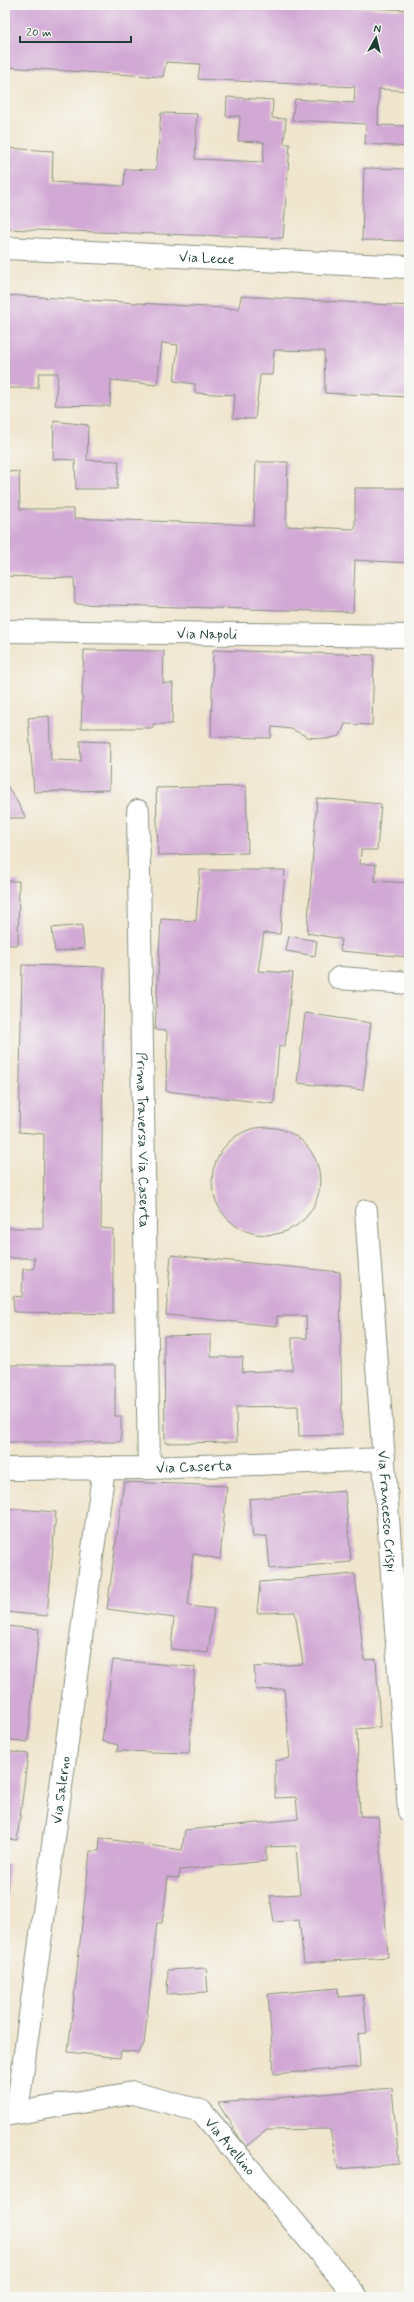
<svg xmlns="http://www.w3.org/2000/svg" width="414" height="2302" font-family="Mynerve,sans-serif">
<rect width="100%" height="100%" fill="#f6f6f2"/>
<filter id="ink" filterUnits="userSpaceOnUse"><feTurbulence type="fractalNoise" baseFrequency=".025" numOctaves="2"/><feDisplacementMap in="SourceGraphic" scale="8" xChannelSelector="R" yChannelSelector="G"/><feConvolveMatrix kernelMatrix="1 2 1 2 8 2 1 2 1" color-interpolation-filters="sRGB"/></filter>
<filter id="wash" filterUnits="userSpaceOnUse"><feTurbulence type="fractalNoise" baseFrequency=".012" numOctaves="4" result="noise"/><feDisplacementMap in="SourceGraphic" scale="16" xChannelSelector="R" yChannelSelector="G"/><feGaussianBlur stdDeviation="0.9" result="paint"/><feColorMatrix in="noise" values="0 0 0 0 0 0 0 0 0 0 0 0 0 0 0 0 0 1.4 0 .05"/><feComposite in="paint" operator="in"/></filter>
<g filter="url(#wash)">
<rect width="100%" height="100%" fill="#f0e5cd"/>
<g id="blocks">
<g fill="#d2a8d5">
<polygon points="5,5 309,5 409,10 409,91 379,89 378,125 409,126 409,147 365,144 366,124 292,120 295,99 354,103 355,87 198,79 200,64 166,62 163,77 5,67"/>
<polygon points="227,97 273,100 272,118 286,119 284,144 290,144 283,238 5,229 5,148 53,151 52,182 124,186 125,169 156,170 161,113 197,114 195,159 263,162 264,142 238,141 240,116 226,116"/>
<polygon points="364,168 409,169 409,241 362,240"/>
<polygon points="5,295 239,309 241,296 409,306 409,397 325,393 324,351 274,350 272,375 260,375 255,419 233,418 235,395 195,393 195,384 174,381 178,345 162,343 157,385 111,380 110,406 55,405 58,373 39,373 38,388 5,388"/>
<polygon points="54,421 88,425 87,460 119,461 117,489 76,489 75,460 53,459"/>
<polygon points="256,462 288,462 286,526 355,529 355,488 409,488 409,563 355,560 353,612 75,604 74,578 5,576 5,471 19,472 20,509 74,509 74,518 254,525"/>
<polygon points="84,650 164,651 163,683 173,683 172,724 153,724 153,728 81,728"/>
<polygon points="213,650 374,655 372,725 345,724 340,736 327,739 308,737 291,729 272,727 271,738 211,737"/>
<polygon points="49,716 51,760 81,761 80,741 110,742 109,790 34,792 28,718"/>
<polygon points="5,783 14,796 26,818 5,818"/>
<polygon points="246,786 248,853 158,855 156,788"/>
<polygon points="317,798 381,804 377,850 361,850 360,864 376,864 375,881 409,883 409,957 340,951 341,939 307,933"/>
<polygon points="200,870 285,870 280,934 264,933 258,971 293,973 285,1046 279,1046 274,1104 166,1091 167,1031 155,1030 161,919 196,921"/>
<polygon points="5,881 19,881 18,945 5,945"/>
<polygon points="82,925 84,948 55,952 52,928"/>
<polygon points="289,936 317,941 315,956 286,951"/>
<polygon points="22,965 104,967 101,1228 113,1229 113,1314 14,1312 13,1296 22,1297 23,1269 34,1269 35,1258 5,1258 5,1228 43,1228 44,1134 19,1132"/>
<polygon points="305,1013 371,1023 363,1090 297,1083"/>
<circle cx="266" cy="1181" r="54"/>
<polygon points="171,1255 340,1272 342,1435 299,1436 298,1406 236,1407 237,1442 165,1443 164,1336 211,1335 211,1357 243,1357 242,1372 292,1370 292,1338 307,1338 306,1316 277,1316 277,1326 166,1315"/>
<polygon points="5,1365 115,1365 115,1416 121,1416 121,1442 5,1442"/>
<polygon points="124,1482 227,1486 220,1559 193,1554 188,1606 214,1609 208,1653 171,1649 174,1618 107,1609"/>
<polygon points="345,1491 351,1562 270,1569 267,1536 253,1537 249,1499"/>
<polygon points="5,1508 56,1512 47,1616 5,1612"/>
<polygon points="355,1574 364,1660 376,1659 380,1727 357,1729 360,1816 378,1817 388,1957 304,1963 299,1920 274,1922 270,1896 300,1894 296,1846 266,1847 266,1861 180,1870 179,1878 168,1877 162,1923 157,1923 144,2044 139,2052 121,2051 120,2058 68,2052 90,1851 99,1851 100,1838 182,1850 185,1830 298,1819 296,1797 275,1798 275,1761 290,1758 284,1689 256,1690 254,1667 303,1664 295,1612 257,1613 260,1582"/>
<polygon points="5,1626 39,1629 28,1742 5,1739"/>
<polygon points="113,1660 195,1667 189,1753 117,1751 118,1745 102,1741"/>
<polygon points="5,1751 28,1754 17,1840 5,1839"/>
<polygon points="5,1864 10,1864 6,1898 5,1898"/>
<polygon points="206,1968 208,1992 167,1994 168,1970"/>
<polygon points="338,1988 338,1997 363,1995 367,2033 358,2034 360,2067 274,2074 268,1994"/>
<polygon points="392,2088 399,2164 338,2169 330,2129 267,2130 245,2147 218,2103"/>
</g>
</g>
</g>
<g filter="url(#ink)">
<use href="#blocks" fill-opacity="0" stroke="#889180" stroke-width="1"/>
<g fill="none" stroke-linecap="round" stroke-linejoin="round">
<g stroke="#889180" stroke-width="24">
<g id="minor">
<path id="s1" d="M5,248L409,267"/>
<path id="s2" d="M5,631L409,636"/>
<path id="s3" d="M138,811L149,1468"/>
<polyline points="339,978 409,983"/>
<path id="s4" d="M366,1211L409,1811"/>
<path id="s5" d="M5,1469L149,1468L384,1459"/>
<path id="s6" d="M17,2112L104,1468"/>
<path id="s7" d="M5,2115L133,2093L201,2111L357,2297"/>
</g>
</g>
<use href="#minor" stroke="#fff" stroke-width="22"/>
</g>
</g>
<g text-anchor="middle" stroke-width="4" stroke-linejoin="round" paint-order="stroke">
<g font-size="14" fill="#1f3d34" stroke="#f6f6f2">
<text dy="5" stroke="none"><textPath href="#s1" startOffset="202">Via Lecce</textPath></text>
<text dy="5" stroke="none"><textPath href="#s2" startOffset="202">Via Napoli</textPath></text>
<text dy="5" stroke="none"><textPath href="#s3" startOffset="329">Prima Traversa Via Caserta</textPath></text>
<text dy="5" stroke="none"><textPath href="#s5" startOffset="189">Via Caserta</textPath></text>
<text dy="5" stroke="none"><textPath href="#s4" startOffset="301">Via Francesco Crispi</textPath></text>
<text dy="5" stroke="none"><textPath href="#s6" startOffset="325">Via Salerno</textPath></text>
<text dy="5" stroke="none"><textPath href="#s7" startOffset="246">Via Avellino</textPath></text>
</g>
</g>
<rect width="414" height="2302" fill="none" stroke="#f6f6f2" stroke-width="20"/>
<g transform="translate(376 38) rotate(8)" stroke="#f6f6f2" stroke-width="3" paint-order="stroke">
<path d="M0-3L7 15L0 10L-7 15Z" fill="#1f3d34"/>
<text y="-6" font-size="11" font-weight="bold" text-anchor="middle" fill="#1f3d34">N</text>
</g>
<path d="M20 36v6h111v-6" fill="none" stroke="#1f3d34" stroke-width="2"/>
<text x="26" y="36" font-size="12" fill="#1f3d34" stroke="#f6f6f2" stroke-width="3" paint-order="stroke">20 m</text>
</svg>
